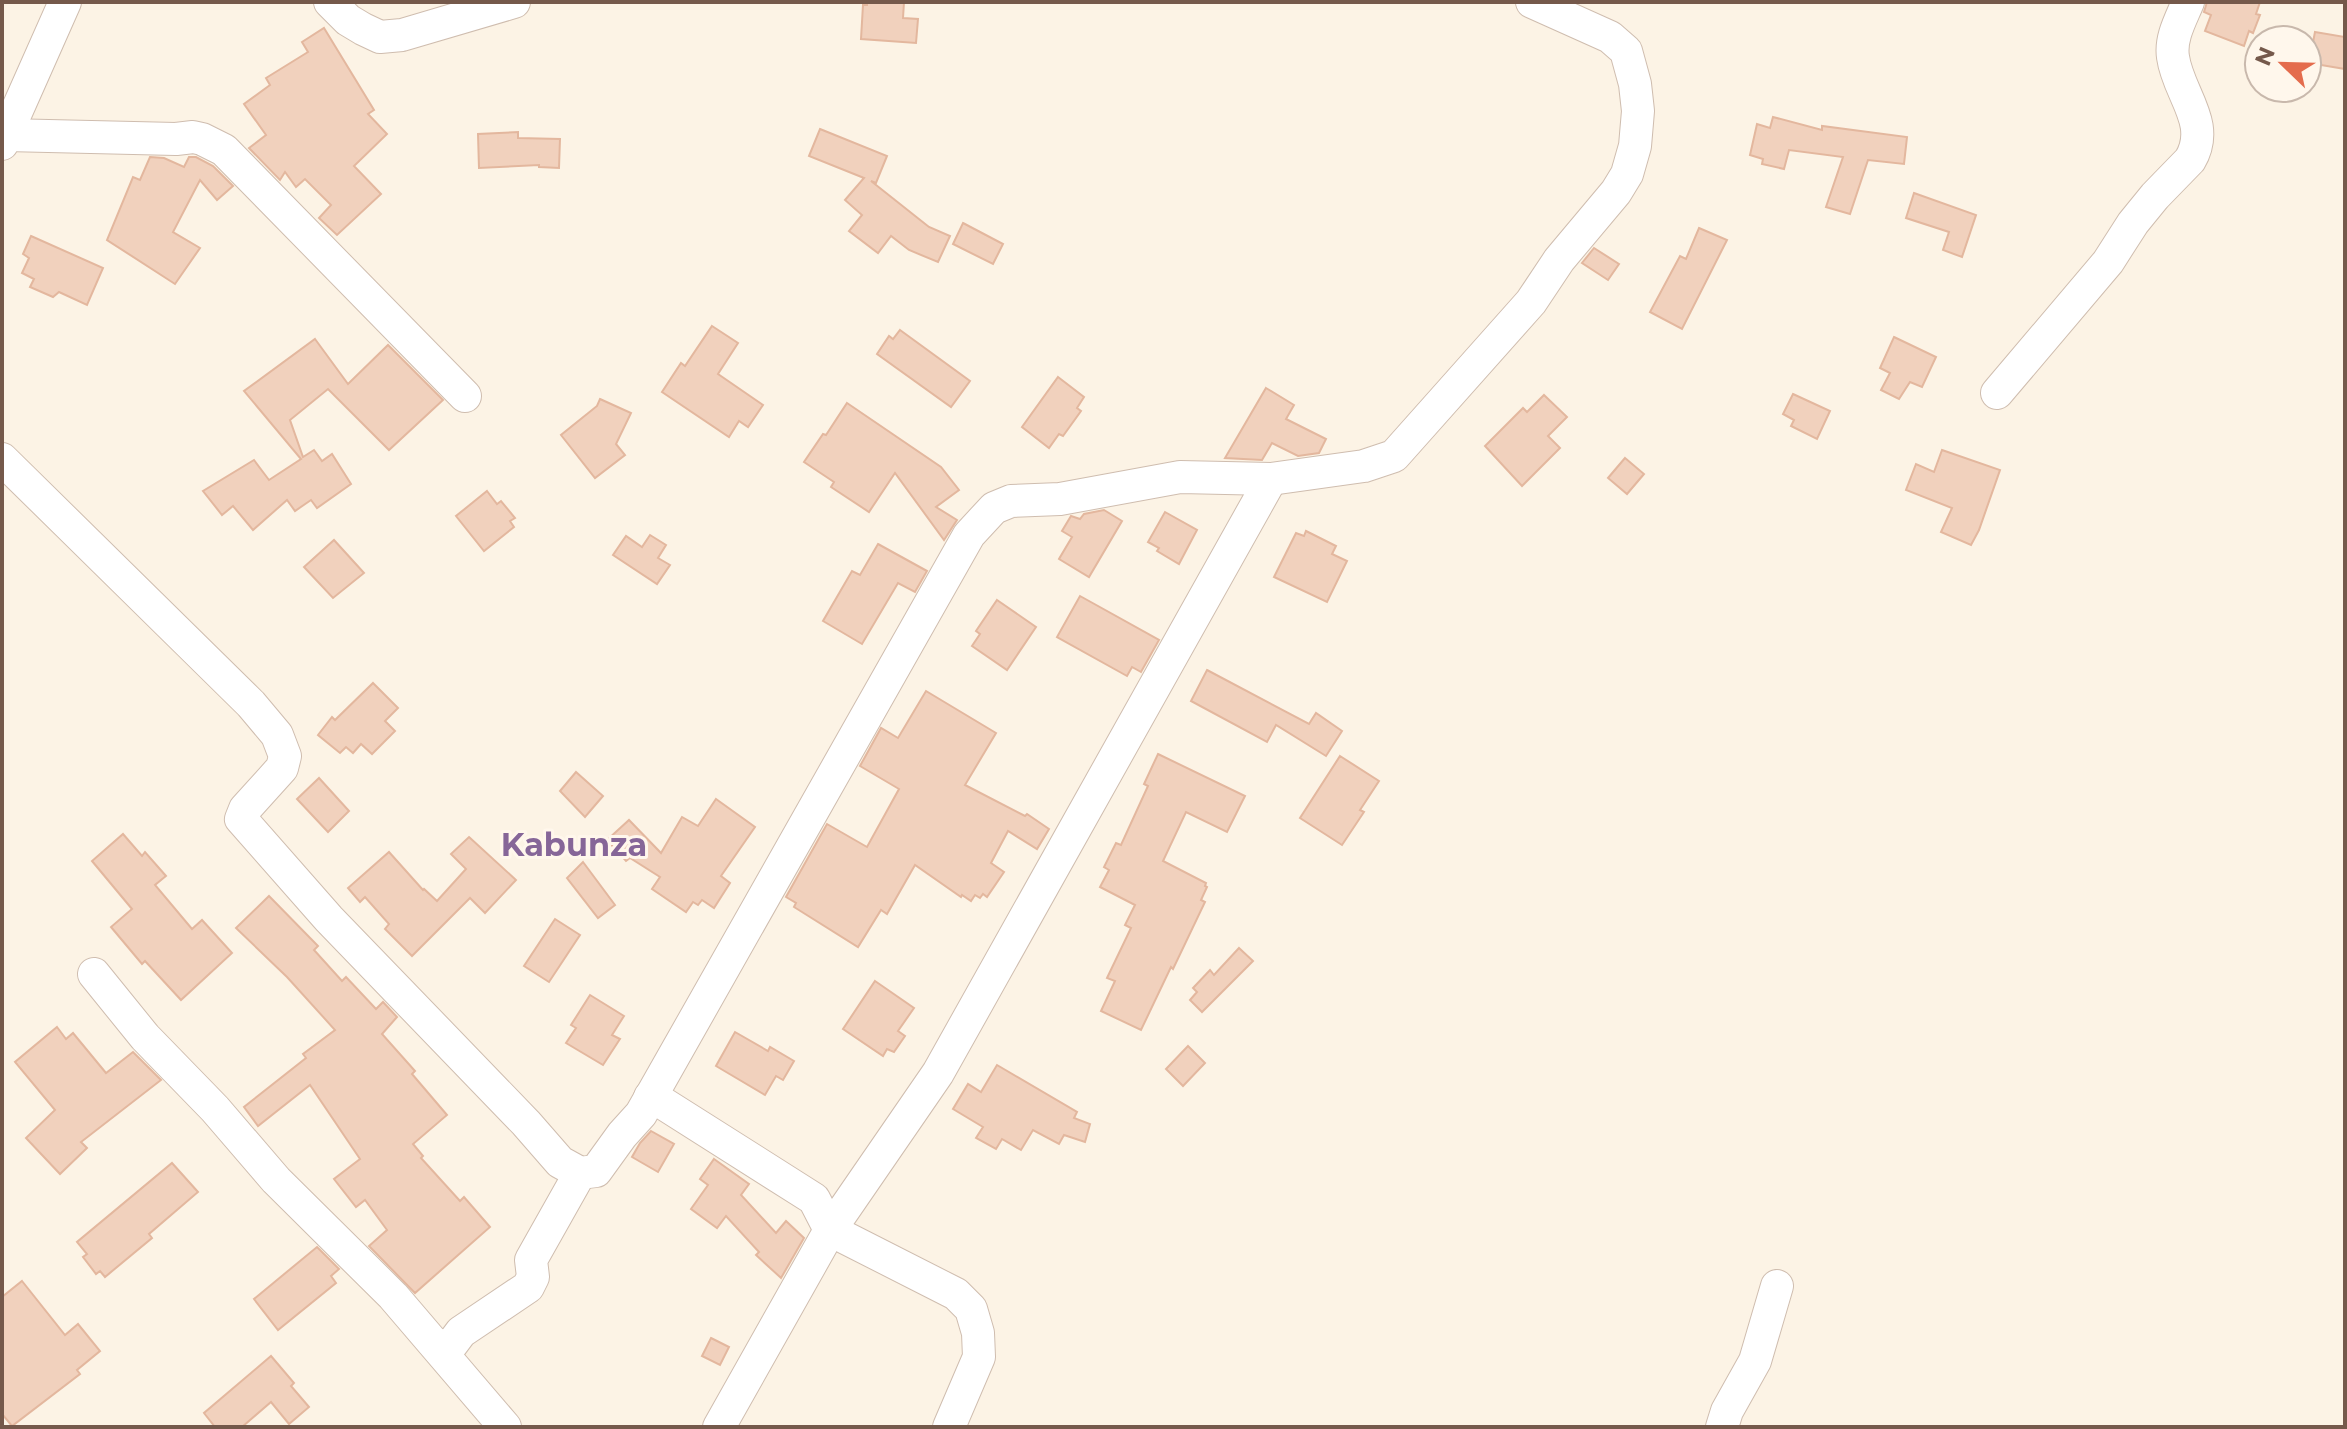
<svg xmlns="http://www.w3.org/2000/svg" width="2347" height="1429" font-family="Montserrat,sans-serif">
<rect width="100%" height="100%" fill="#fcf3e5"/>
<g fill="#f1d1bd" stroke="#e3b79e" stroke-width="2">
<polygon points="867,2 904,2 903,18 918,19 916,43 861,39 863,5 867,5"/>
<polygon points="2207,2 2260,2 2256,14 2260,15 2253,33 2249,31 2244,46 2205,31 2211,15 2204,12"/>
<polygon points="324,28 374,110 368,114 387,134 354,166 381,194 337,235 319,218 331,205 305,179 296,187 285,172 280,180 249,148 266,135 244,104 270,85 266,78 308,52 302,42"/>
<polygon points="2315,32 2345,37 2345,69 2309,63"/>
<polygon points="1773,117 1822,130 1822,126 1907,137 1904,164 1868,160 1850,214 1826,207 1843,157 1789,150 1784,169 1762,164 1763,159 1750,155 1757,124 1770,128"/>
<polygon points="820,129 887,156 876,183 871,181 929,227 950,236 938,262 909,250 891,236 878,253 849,231 862,215 845,200 864,178 809,156"/>
<polygon points="518,132 518,138 560,139 559,168 539,167 539,165 479,168 478,134"/>
<polygon points="150,157 164,158 184,167 189,157 196,157 213,166 233,186 217,200 200,180 173,232 200,248 175,284 107,240 133,177 140,180"/>
<polygon points="1914,193 1976,215 1962,257 1943,250 1949,232 1906,218"/>
<polygon points="963,223 1003,244 993,264 953,244"/>
<polygon points="1699,228 1727,240 1682,329 1650,312 1680,256 1686,259"/>
<polygon points="31,236 103,268 87,305 59,292 53,297 30,287 34,279 22,273 29,258 23,254"/>
<polygon points="1594,248 1619,264 1608,280 1582,263"/>
<polygon points="712,326 738,343 718,374 763,405 748,427 739,421 729,437 662,392 681,363 685,366"/>
<polygon points="900,330 970,381 951,407 877,354 889,336 893,339"/>
<polygon points="1894,337 1936,357 1922,387 1910,382 1899,399 1881,390 1890,373 1880,368"/>
<polygon points="315,339 348,384 388,345 443,400 389,450 328,389 290,420 303,457 314,450 322,461 332,454 351,484 317,508 311,500 295,511 287,500 253,530 233,506 222,515 203,491 254,460 269,480 301,459 244,391"/>
<polygon points="1058,377 1084,397 1077,408 1081,411 1063,436 1059,434 1049,448 1022,427"/>
<polygon points="1266,388 1294,405 1286,419 1326,439 1319,453 1298,456 1272,443 1262,460 1225,458"/>
<polygon points="1793,394 1830,411 1817,439 1791,426 1794,420 1783,414"/>
<polygon points="1544,395 1567,417 1548,436 1560,448 1522,486 1485,446 1523,408 1527,412"/>
<polygon points="600,399 631,413 616,444 625,455 595,478 561,435 597,406"/>
<polygon points="847,403 941,467 959,490 936,507 957,520 944,540 895,473 869,512 831,487 834,482 804,462 823,434 826,435"/>
<polygon points="1942,450 2000,470 1979,530 1971,545 1941,532 1952,508 1906,490 1916,464 1934,472"/>
<polygon points="1625,458 1644,474 1627,494 1608,478"/>
<polygon points="487,491 497,504 501,501 515,518 510,521 514,527 484,551 456,516"/>
<polygon points="1104,510 1122,521 1089,577 1059,559 1072,537 1062,531 1071,516 1080,519 1084,514"/>
<polygon points="1165,512 1197,530 1179,564 1157,551 1159,548 1148,542"/>
<polygon points="1306,531 1336,546 1332,554 1347,561 1327,602 1274,577 1296,533 1304,536"/>
<polygon points="650,535 666,545 658,558 670,565 657,584 613,555 626,536 642,547"/>
<polygon points="334,540 364,573 333,598 304,567"/>
<polygon points="878,544 927,571 915,592 898,583 862,644 823,621 852,571 860,575"/>
<polygon points="1080,596 1159,640 1141,672 1132,667 1127,676 1057,637"/>
<polygon points="997,600 1036,627 1007,670 972,646 980,634 976,631"/>
<polygon points="1207,670 1309,724 1316,713 1342,731 1326,756 1276,725 1267,742 1191,701"/>
<polygon points="373,683 398,708 385,721 395,731 372,754 361,744 353,753 346,747 340,753 318,735 332,717 335,720"/>
<polygon points="926,691 996,733 965,785 1025,816 1027,814 1049,829 1037,849 1008,831 991,863 1004,872 987,897 983,894 980,898 975,895 971,901 962,895 961,897 915,865 887,914 881,910 858,947 794,907 796,903 786,897 827,824 867,847 899,789 860,766 881,728 898,738"/>
<polygon points="1158,754 1245,796 1227,832 1186,812 1163,861 1206,883 1205,886 1207,887 1201,900 1205,902 1173,969 1171,967 1141,1030 1101,1011 1115,981 1107,978 1131,928 1125,925 1135,905 1100,887 1109,870 1104,867 1116,843 1121,845 1148,786 1144,784"/>
<polygon points="1340,756 1379,781 1360,810 1364,812 1342,845 1300,818"/>
<polygon points="576,772 603,796 585,817 560,791"/>
<polygon points="319,778 349,811 328,832 297,799"/>
<polygon points="716,799 755,827 721,876 730,883 714,908 702,900 698,905 693,902 686,912 652,889 660,877 630,858 626,861 607,840 629,820 661,853 682,817 698,826"/>
<polygon points="123,834 142,856 145,852 166,876 155,885 192,929 202,920 232,953 181,1000 145,961 142,964 111,927 132,909 92,861"/>
<polygon points="469,837 516,880 485,913 470,898 412,956 385,929 389,924 365,897 360,902 348,888 389,852 423,890 424,889 437,901 466,869 451,854"/>
<polygon points="583,862 615,905 598,918 567,878"/>
<polygon points="269,896 318,946 314,950 342,981 346,977 376,1009 383,1002 397,1017 382,1034 415,1071 412,1074 447,1115 413,1144 423,1156 421,1158 460,1201 464,1197 490,1227 415,1293 369,1246 387,1230 365,1200 356,1207 334,1179 360,1159 310,1085 258,1126 244,1107 306,1058 303,1054 335,1030 287,977 236,928"/>
<polygon points="555,919 580,935 549,982 524,966"/>
<polygon points="1239,948 1253,961 1202,1012 1190,1000 1197,992 1193,988 1210,970 1214,975"/>
<polygon points="875,981 914,1008 898,1031 905,1036 894,1052 887,1049 883,1056 843,1029"/>
<polygon points="590,995 624,1016 612,1035 620,1039 603,1065 566,1043 576,1028 571,1025"/>
<polygon points="57,1027 66,1039 73,1033 106,1073 133,1052 161,1080 81,1142 87,1148 60,1174 26,1138 55,1110 15,1062"/>
<polygon points="735,1032 768,1051 770,1047 794,1061 783,1080 776,1076 765,1095 716,1066"/>
<polygon points="1188,1046 1205,1063 1183,1086 1166,1069"/>
<polygon points="997,1065 1077,1112 1074,1118 1090,1124 1085,1142 1064,1135 1059,1144 1033,1130 1021,1150 1002,1139 996,1149 976,1138 983,1127 953,1109 968,1084 981,1092"/>
<polygon points="651,1131 674,1144 658,1172 632,1157 640,1143"/>
<polygon points="714,1159 749,1184 741,1195 776,1233 786,1221 804,1238 781,1278 756,1255 759,1252 726,1216 717,1228 691,1209 708,1185 700,1179"/>
<polygon points="172,1163 198,1192 149,1234 152,1238 105,1277 100,1271 96,1274 83,1257 87,1254 77,1242"/>
<polygon points="317,1247 339,1269 331,1276 336,1283 278,1330 254,1299"/>
<polygon points="22,1281 65,1335 78,1324 100,1351 77,1370 80,1374 12,1426 2,1414 2,1297"/>
<polygon points="711,1338 729,1347 720,1365 702,1356"/>
<polygon points="271,1356 294,1383 291,1386 309,1407 289,1424 271,1402 242,1427 215,1427 204,1413"/>
</g>
<g fill="none" stroke-linecap="round" stroke-linejoin="round">
<g stroke="#cfbdaf" stroke-width="34">
<g id="minor">
<polyline points="330,2 348,20 363,29 380,37 402,35 514,2"/>
<polyline points="6,135 176,139 193,137 202,139 224,150 465,396"/>
<polyline points="2,144 65,2"/>
<path d="M1997,393L2108,262L2133,223L2155,196L2190,160C2212,123 2178,94 2173,57C2170,38 2181,19 2188,2"/>
<polyline points="2,459 251,704 277,735 285,756 282,768 245,809 241,819 329,919 526,1123 560,1162 580,1173 596,1171 622,1135 641,1114 969,535 994,508 1011,501 1060,499 1180,477 1271,479 1364,466 1394,456 1531,302 1559,260 1616,192 1627,174 1635,146 1638,111 1635,84 1626,51 1610,37 1532,2"/>
<polyline points="94,974 145,1037 215,1109 276,1180 393,1296 505,1427"/>
<polyline points="650,1097 661,1102 814,1199 830,1230 956,1294 971,1309 978,1333 979,1357 949,1427"/>
<polyline points="438,1346 452,1344 461,1332 528,1287 533,1277 531,1260 580,1173"/>
<polyline points="719,1427 830,1230 938,1073 1271,479"/>
<polyline points="1722,1427 1727,1411 1755,1361 1777,1286"/>
</g>
</g>
<use href="#minor" stroke="#fff" stroke-width="32"/>
</g>
<g text-anchor="middle" stroke-width="6" stroke-linejoin="round" paint-order="stroke">
<g font-size="32" font-weight="bold" fill="#866698" stroke="#fff7ec">
<text x="574" y="856">Kabunza</text>
</g>
</g>
<rect width="2347" height="1429" fill="none" stroke="#75594b" stroke-width="8"/>
<g transform="translate(2283 64) rotate(293)"><circle r="38" fill="#fff7ec" stroke="#c8b8ac" stroke-width="2"/>
<path d="M0-6L14 30L0 20L-14 30Z" fill="#e46c4d"/>
<text y="-12" font-size="22" font-weight="bold" text-anchor="middle" fill="#75594b">N</text>
</g>
</svg>
